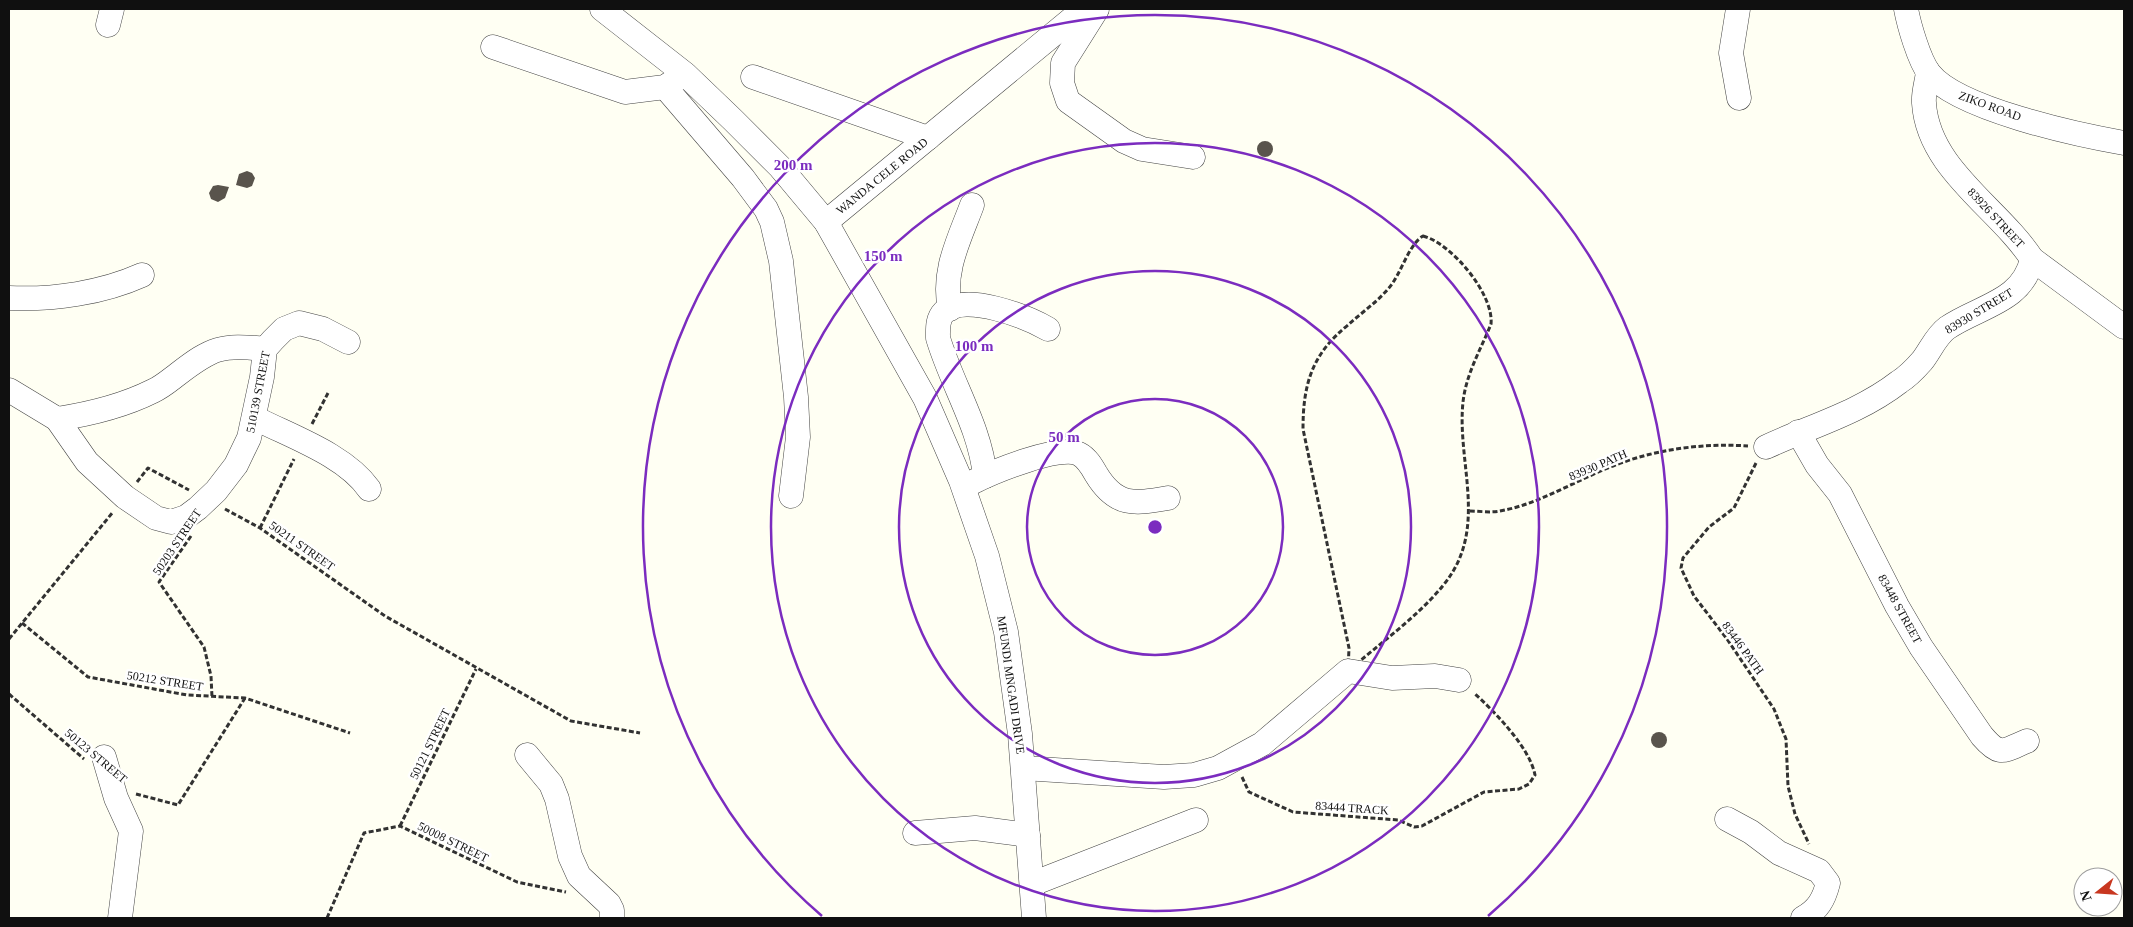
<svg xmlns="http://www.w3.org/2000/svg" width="2133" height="927" font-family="Georgia,serif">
<rect width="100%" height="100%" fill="#fffff3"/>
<g fill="#59544c">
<circle cx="1265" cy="149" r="8"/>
<polygon points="247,171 252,173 255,178 252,186 247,188 236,185 239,174"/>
<polygon points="218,185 229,187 225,198 218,202 211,199 209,193 213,186"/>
<circle cx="1659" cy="740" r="8"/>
</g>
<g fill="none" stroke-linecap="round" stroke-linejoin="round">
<g stroke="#434343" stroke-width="25">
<g id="minor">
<polyline points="602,9 685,74 733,120 780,167 826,222 925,398 961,481 987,556 1006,632 1020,734 1034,918"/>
<polyline points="1097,9 1063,63 1062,83 1068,101 1124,141 1142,149 1193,157"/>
<polyline points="1738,9 1731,53 1739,98"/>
<path d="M1906,9C1909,25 1919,60 1929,73C1957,109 2078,135 2124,143"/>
<polyline points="108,25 112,9"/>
<polyline points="493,47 625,92 665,87 677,79"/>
<path d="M1928,72C1927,82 1923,93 1924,103C1928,169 1999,208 2032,259L2124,327"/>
<polyline points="753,77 928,138"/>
<polyline points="665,87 743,178 766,209 772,222 781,261 796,397 798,437 791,496"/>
<polyline points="826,222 1084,9"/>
<path d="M9,298C53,300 102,293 142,275"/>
<path d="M950,309C942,271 959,240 972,205"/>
<polyline points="9,390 57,419 87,462 125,497 156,518 171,522 186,517 198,508 216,491 236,465 249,438 262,377 265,349 273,340 284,329 299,323 323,329 348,342"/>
<path d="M255,418C292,437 345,455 369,489"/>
<path d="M57,419C90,414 123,406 153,391C162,387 170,380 178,374C212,348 221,344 265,349"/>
<path d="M1798,432L1817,465L1840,494L1897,606L1921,647L1982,736C2000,757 2003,751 2027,741"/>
<path d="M1766,447C1811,426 1859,413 1899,382C1907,377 1915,369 1922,361C1930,351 1936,336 1947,328C1979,306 2023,302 2032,259"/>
<path d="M985,476C980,427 952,385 938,338C938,329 937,319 944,312C965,292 1027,317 1048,329"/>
<path d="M973,482C993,472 1060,444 1079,454C1087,458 1092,467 1096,474C1116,507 1134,504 1168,498"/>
<polyline points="527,755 551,784 557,799 570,856 579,876 609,904 612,910 612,918"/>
<polyline points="104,757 116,798 131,831 120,918"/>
<polyline points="1023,768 1164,777 1194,775 1218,768 1262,744 1348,671 1392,678 1435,676 1459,680"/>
<path d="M1727,819L1751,832L1779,853L1819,871L1828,883C1824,899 1818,910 1803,918"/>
<polyline points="915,833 975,828 1028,835"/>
<polyline points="1032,884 1196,820"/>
</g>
</g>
<g stroke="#323232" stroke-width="3" stroke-dasharray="5 2.5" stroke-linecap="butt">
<path d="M1423,236C1451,243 1494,294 1491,324C1481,349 1466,374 1463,402C1457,459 1485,520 1452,573C1431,607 1379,644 1348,671L1349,648L1303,429C1303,384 1312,354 1348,325C1361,313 1376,303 1388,289C1401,275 1408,245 1423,236Z"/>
<polyline points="312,424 328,393"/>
<polyline points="1756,463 1734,508 1709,527 1683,558 1681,568 1694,596 1727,639 1774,709 1786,739 1788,786 1795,814 1809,844"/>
<polyline points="137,482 148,468 189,490"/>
<polyline points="225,509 260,528 385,616 571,721 640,733"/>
<path d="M1470,511C1479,511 1490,513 1500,511C1540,504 1576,480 1613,466C1656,449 1703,443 1748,446"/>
<polyline points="260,528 294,459"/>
<polyline points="191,536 159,582 204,647 211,676 212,697"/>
<polyline points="22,623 88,677 187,695 245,698 350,733"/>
<polyline points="9,639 113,512"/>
<polyline points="9,694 84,759"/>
<path d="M1242,777L1249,792L1293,812L1398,820L1414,827L1422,826L1484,792L1519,789L1529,784L1535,775C1530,748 1495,712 1474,693"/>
<polyline points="136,794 178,805 245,698"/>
<polyline points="400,826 476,669"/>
<polyline points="327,918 364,833 400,826 517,882 566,892"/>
</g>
<use href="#minor" stroke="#fff" stroke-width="24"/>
</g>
<g fill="none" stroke="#7b2cbf" stroke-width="2.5">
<circle cx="1155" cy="527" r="128"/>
<circle cx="1155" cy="527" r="256"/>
<circle cx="1155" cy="527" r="384"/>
<path d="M822 916A512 512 0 1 1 1488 916"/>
</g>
<g text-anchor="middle" stroke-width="5" stroke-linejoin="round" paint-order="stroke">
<g font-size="12" fill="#101010" stroke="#fff">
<text transform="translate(1990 106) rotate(20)" y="4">ZIKO ROAD</text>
<text transform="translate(882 176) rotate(-39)" y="4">WANDA CELE ROAD</text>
<text transform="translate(1996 218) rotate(47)" y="4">83926 STREET</text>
<text transform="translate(1979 311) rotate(-31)" y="4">83930 STREET</text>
<text transform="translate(258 392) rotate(-79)" y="4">510139 STREET</text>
<text transform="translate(1598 465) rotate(-23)" y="4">83930 PATH</text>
<text transform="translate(177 542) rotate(-56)" y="4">50203 STREET</text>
<text transform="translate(302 546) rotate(35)" y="4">50211 STREET</text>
<text transform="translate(1900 609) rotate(61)" y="4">83448 STREET</text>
<text transform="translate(1743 648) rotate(54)" y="4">83446 PATH</text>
<text transform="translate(165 681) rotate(9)" y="4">50212 STREET</text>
<text transform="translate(1011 685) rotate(82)" y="4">MFUNDI MNGADI DRIVE</text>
<text transform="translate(430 744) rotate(-64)" y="4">50121 STREET</text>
<text transform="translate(96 756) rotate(40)" y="4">50123 STREET</text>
<text transform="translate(1352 808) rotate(4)" y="4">83444 TRACK</text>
<text transform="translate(453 842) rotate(26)" y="4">50008 STREET</text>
</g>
</g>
<circle cx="1155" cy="527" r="8" fill="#7b2cbf" stroke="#fff" stroke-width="2.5"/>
<g font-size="15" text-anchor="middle" font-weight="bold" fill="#7b2cbf" stroke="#fff" stroke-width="5" stroke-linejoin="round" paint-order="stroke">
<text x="793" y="170">200 m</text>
<text x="883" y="261">150 m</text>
<text x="974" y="351">100 m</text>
<text x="1064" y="442">50 m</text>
</g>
<rect width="2133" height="927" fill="none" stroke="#101010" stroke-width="20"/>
<g transform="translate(2098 892) rotate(253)"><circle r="24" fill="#ffffff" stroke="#9f9f9f"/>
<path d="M0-4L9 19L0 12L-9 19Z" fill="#c83720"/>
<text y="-8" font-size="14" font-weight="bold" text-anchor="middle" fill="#101010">N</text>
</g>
</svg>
